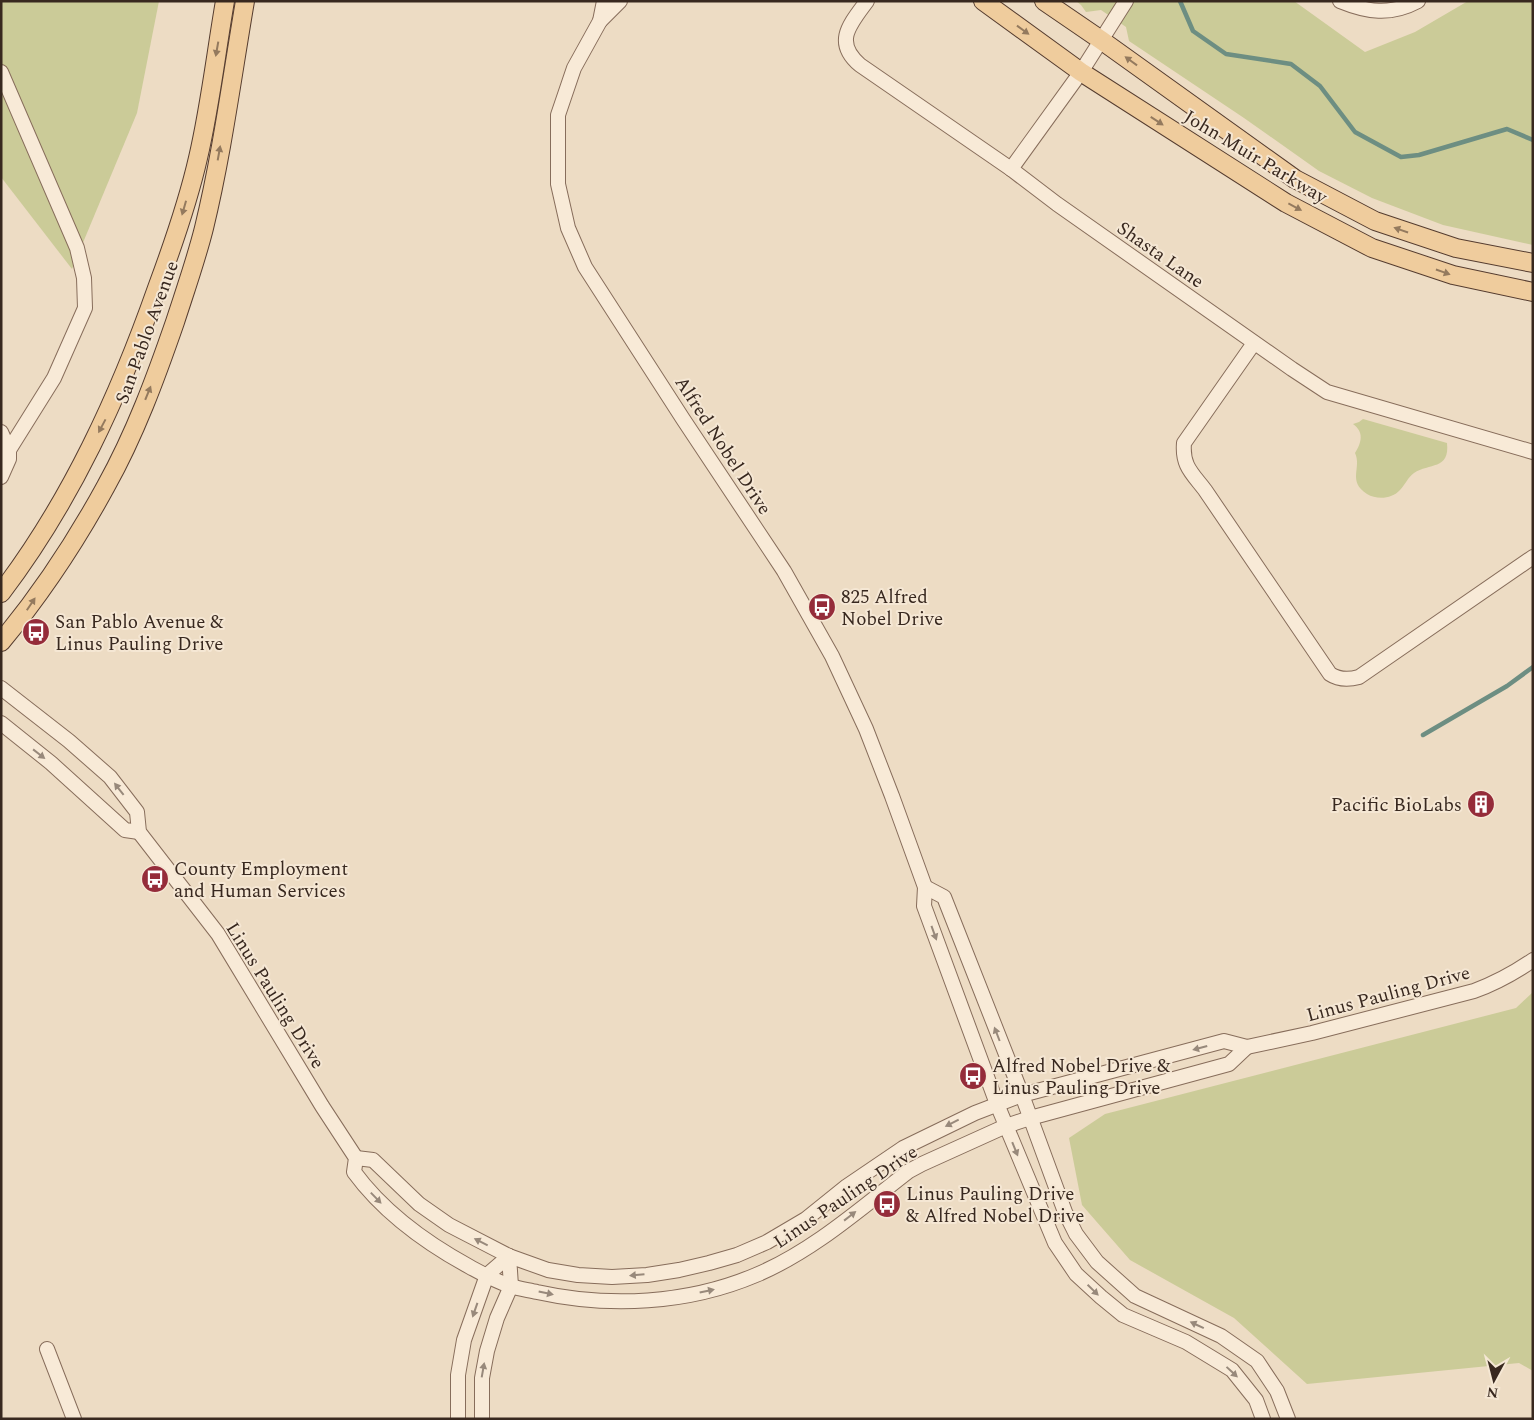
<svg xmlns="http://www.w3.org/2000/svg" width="1534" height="1420" font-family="Spectral,serif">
<rect width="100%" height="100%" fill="#eddcc4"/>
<g fill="#cbcb98">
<polygon points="1,1 159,1 137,113 72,269 1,177"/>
<polygon points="1076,1 1294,1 1365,52 1415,32 1468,1 1533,1 1533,245 1443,225 1372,198 1319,171 1244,118 1129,41 1126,27 1101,10 1086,12 1081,5"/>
<path d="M1363,419L1447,443C1450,470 1429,463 1414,473C1408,477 1405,485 1400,490C1392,499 1377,500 1367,494C1347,481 1362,468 1355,453C1362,442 1364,432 1353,424L1359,422Z"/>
<polygon points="1533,992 1533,1371 1519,1363 1307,1384 1234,1318 1130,1260 1082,1205 1069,1138 1105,1114 1516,1008"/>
</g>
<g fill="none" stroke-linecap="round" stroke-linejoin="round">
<g stroke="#6d8e82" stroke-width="4.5">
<polyline points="1180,1 1193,31 1226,54 1291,64 1320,86 1355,132 1401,157 1419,155 1507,129 1533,140"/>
<polyline points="1423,735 1507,686 1533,667"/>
</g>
<g stroke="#876d5b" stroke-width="16">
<g id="minor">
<polyline points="604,1 600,21 574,68 558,115 558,184 568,228 585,267 683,419 784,571 832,656 866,729 892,796 925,887 924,906 997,1104 1055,1243 1076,1274 1101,1297 1123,1315 1186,1342 1232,1370 1256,1400 1263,1419"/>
<path d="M867,1C850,24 833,42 860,65L1011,169L1057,204L1292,369L1327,392L1533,452"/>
<path d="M1340,1C1367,12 1390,16 1418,1"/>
<polyline points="600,21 620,1"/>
<polyline points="1,72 77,248 84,278 85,308 54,378 9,450 9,459 1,477"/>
<polyline points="1011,169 1081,72 1126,1"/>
<path d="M1254,343L1184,443C1182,466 1192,473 1205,490L1330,674C1339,680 1348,680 1359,677L1533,557"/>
<polyline points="1,432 9,450"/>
<path d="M1,688L69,741L110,777L137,812L139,832L218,934L322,1106L356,1158L354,1172C384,1213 426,1243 470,1267C483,1274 497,1282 511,1286C519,1289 529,1290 537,1292C609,1308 688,1304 756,1275C813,1251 861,1208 909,1171L922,1164L1006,1126L1030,1118L1229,1064L1247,1047"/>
<polyline points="1,723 51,763 125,830 139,832"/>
<polyline points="925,887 944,897 1022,1095 1065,1212 1076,1234 1097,1262 1135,1296 1221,1336 1257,1361 1277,1391 1288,1419"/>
<path d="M356,1158L373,1160L419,1204L449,1225L509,1256L548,1270L578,1275L612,1277L647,1275L679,1270L709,1263L737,1255L767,1242L806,1219L847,1186L903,1148L975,1113L1022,1095L1224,1041L1247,1047L1312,1033L1474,991C1496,983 1514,973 1533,960"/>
<polyline points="47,1349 74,1419"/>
<polyline points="458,1419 458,1375 464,1340 487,1275 509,1256"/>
<polyline points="482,1419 482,1378 487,1351 497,1318 511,1286 509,1256"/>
</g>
</g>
<g stroke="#553c2f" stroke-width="20">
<g id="major">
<polyline points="983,1 1081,72 1286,203 1372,248 1453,275 1533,292"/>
<polyline points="1044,1 1101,40 1295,179 1375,221 1456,248 1533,263"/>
<path d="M1,593C71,501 119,396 157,288C173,245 188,202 198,158C210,107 216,53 225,1"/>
<path d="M1,642C41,594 76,541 106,486C135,434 156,377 175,322C185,291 196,260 204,228C222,154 232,77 245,1"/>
</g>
</g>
<use href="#minor" stroke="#f8ead7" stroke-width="14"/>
<use href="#major" stroke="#efcc9d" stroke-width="18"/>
</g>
<defs><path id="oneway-solid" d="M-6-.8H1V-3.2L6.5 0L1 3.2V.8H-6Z" transform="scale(1.25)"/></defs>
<g fill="#947a5e">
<use href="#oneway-solid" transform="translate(1023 30) rotate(36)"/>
<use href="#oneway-solid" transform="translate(217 49) rotate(100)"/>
<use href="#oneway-solid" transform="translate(1131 61) rotate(-144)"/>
<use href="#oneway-solid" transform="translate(1157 121) rotate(33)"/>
<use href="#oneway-solid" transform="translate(219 153) rotate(-80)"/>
<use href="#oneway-solid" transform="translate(1295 207) rotate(28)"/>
<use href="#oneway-solid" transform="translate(184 208) rotate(106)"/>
<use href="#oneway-solid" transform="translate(1401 230) rotate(-161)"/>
<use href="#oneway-solid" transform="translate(1443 272) rotate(19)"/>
<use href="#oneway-solid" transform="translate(148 393) rotate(-68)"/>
<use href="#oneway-solid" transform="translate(102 426) rotate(118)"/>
<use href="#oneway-solid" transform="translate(31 604) rotate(-56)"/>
</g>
<g fill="#98897b">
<use href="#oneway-solid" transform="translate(39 754) rotate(38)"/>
<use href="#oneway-solid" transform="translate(119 789) rotate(-128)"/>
<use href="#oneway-solid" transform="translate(934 933) rotate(70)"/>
<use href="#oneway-solid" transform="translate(997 1034) rotate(-111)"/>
<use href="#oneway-solid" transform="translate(1200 1048) rotate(165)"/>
<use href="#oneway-solid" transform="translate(952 1123) rotate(153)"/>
<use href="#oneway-solid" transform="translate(1015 1149) rotate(68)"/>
<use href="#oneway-solid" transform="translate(376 1198) rotate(46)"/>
<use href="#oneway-solid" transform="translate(850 1216) rotate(-38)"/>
<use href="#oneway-solid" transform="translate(481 1242) rotate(-153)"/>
<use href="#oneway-solid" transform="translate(637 1275) rotate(175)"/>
<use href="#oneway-solid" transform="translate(1093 1290) rotate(44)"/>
<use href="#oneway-solid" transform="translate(707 1291) rotate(-12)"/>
<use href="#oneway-solid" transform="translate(546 1293) rotate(12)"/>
<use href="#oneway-solid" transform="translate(475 1310) rotate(109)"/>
<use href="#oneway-solid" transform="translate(1197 1325) rotate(-155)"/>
<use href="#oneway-solid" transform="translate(483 1370) rotate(-80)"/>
<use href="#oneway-solid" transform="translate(1232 1372) rotate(43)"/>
</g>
<defs>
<g id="bus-disc" transform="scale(1.4375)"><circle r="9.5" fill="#952c3a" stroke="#f5e7d4"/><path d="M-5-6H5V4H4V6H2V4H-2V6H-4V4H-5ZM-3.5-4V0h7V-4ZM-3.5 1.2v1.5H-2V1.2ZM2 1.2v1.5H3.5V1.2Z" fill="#fff"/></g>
<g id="building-disc" transform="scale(1.4375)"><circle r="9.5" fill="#952c3a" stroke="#f5e7d4"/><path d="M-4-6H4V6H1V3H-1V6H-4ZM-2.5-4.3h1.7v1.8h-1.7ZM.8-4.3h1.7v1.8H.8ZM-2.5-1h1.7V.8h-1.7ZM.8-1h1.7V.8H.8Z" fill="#fff"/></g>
</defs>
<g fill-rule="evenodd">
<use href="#bus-disc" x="822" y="607"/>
<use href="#bus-disc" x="36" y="632"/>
<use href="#building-disc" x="1481" y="804"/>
<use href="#bus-disc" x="155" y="879"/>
<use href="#bus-disc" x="973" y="1076"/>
<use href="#bus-disc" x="887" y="1204"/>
</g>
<g text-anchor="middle" stroke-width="4" stroke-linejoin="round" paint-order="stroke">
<g font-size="19" fill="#38281f" stroke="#f5e7d4">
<text transform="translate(1256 156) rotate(31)" y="7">John Muir Parkway</text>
<text transform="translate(1161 254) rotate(35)" y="7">Shasta Lane</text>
<text transform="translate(146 332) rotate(-70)" y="7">San Pablo Avenue</text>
<text transform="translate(724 445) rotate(57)" y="7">Alfred Nobel Drive</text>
<text transform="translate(1388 993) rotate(-15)" y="7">Linus Pauling Drive</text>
<text transform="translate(276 995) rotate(58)" y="7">Linus Pauling Drive</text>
<text transform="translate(845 1196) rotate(-34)" y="7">Linus Pauling Drive</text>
</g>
<g font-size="19" fill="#38281f" stroke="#f5e7d4" text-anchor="start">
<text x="841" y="603">825 Alfred<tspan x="841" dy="22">Nobel Drive</tspan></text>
<text x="55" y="628">San Pablo Avenue &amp;<tspan x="55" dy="22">Linus Pauling Drive</tspan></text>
<text x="1462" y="811" text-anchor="end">Pacific BioLabs</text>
<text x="174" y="875">County Employment<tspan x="174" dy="22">and Human Services</tspan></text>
<text x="992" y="1072">Alfred Nobel Drive &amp;<tspan x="992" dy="22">Linus Pauling Drive</tspan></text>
<text x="906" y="1200">Linus Pauling Drive<tspan x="906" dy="22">&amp; Alfred Nobel Drive</tspan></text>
</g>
</g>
<rect width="1534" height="1420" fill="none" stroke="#38281f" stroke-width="5"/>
<g transform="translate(1494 1380) rotate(187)" stroke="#f5e7d4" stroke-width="4" paint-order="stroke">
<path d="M0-4L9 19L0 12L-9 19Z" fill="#38281f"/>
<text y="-8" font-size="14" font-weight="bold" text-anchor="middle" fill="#38281f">N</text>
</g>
</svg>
